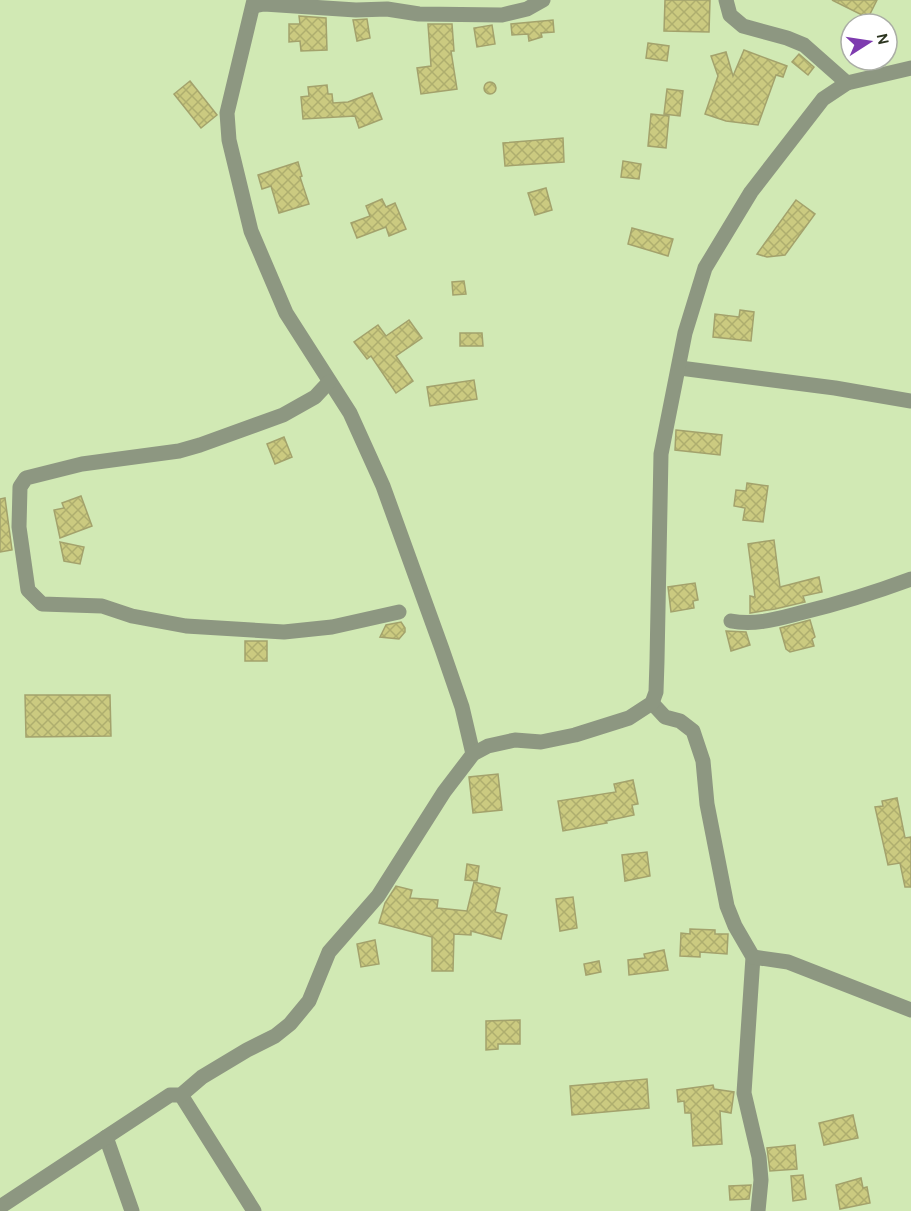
<svg xmlns="http://www.w3.org/2000/svg" width="911" height="1211" font-family="Karla,sans-serif">
<defs>
<pattern id="building-cross-hatch" width="8" height="8" patternUnits="userSpaceOnUse" patternTransform="scale(1.5)"><rect width="8" height="8" fill="#cbca80"/><path d="M0 0l8 8M0 8l8-8" fill="none" stroke="#aeae6e"/></pattern>
</defs>
<rect width="100%" height="100%" fill="#d1e9b4"/>
<g fill="url(#building-cross-hatch)" stroke="#a3a26c" stroke-width="1.5">
<polygon points="665,0 710,0 709,32 664,31"/>
<polygon points="832,0 877,0 868,18"/>
<polygon points="299,16 326,18 327,50 301,51 300,41 289,42 289,24 300,24"/>
<polygon points="367,19 370,38 357,41 353,20"/>
<polygon points="553,20 554,32 541,33 542,37 529,41 528,34 512,35 511,24"/>
<polygon points="428,24 452,24 454,51 451,51 457,89 421,94 417,68 431,66"/>
<polygon points="492,25 495,44 477,47 474,28"/>
<polygon points="648,43 669,46 667,61 646,58"/>
<polygon points="744,50 787,66 783,77 776,75 758,125 726,121 705,114 718,76 711,56 726,52 733,76"/>
<polygon points="799,54 814,67 808,75 792,62"/>
<polygon points="190,81 217,115 201,128 174,94"/>
<circle cx="490" cy="88" r="6"/>
<polygon points="327,85 328,94 332,94 333,103 348,102 372,93 382,119 359,128 355,116 303,119 301,97 309,96 308,87"/>
<polygon points="667,89 683,91 680,116 664,114"/>
<polygon points="651,114 669,116 666,148 648,146"/>
<polygon points="563,138 564,162 505,166 503,143"/>
<polygon points="623,161 641,164 639,179 621,177"/>
<polygon points="298,162 302,176 300,177 309,204 279,213 271,186 262,189 258,175"/>
<polygon points="546,188 552,210 535,215 528,193"/>
<polygon points="382,199 386,207 395,203 406,229 389,236 386,227 357,238 351,223 370,216 366,206"/>
<polygon points="796,200 815,214 785,255 767,257 757,254"/>
<polygon points="632,228 673,239 668,256 628,244"/>
<polygon points="464,281 466,294 453,295 452,282"/>
<polygon points="740,310 754,312 751,341 713,337 715,314 739,317"/>
<polygon points="409,320 422,338 396,356 413,381 396,393 371,356 367,359 354,342 378,325 386,336"/>
<polygon points="460,333 482,333 483,346 460,346"/>
<polygon points="474,380 477,399 430,406 427,387"/>
<polygon points="676,430 722,435 720,455 675,450"/>
<polygon points="284,437 292,457 275,464 267,444"/>
<polygon points="747,483 768,486 763,522 743,520 745,508 734,506 736,490 746,491"/>
<polygon points="81,496 92,526 60,538 54,510 64,508 62,503"/>
<polygon points="5,498 12,550 0,552 0,499"/>
<polygon points="774,540 780,587 819,577 822,592 803,596 805,602 775,609 750,613 750,596 755,597 748,544"/>
<polygon points="60,542 84,547 80,564 64,561"/>
<polygon points="695,583 698,600 693,601 694,608 671,612 668,587"/>
<polygon points="810,620 815,637 812,639 814,646 790,652 786,649 780,628"/>
<polygon points="401,622 405,628 405,632 399,639 380,637 386,625"/>
<polygon points="726,631 746,632 750,645 731,651"/>
<rect x="245" y="641" width="22" height="20"/>
<polygon points="25,695 110,695 111,736 26,737"/>
<polygon points="498,774 502,810 473,813 469,777"/>
<polygon points="633,780 638,804 632,805 634,815 606,821 607,823 563,831 558,801 616,792 614,784"/>
<polygon points="897,798 905,838 911,837 911,887 905,887 900,863 888,865 875,807 883,806 882,801"/>
<polygon points="647,852 650,876 625,881 622,855"/>
<polygon points="467,864 479,866 477,881 465,880"/>
<polygon points="474,882 500,888 495,912 507,915 501,939 471,931 471,935 454,934 453,971 432,971 432,937 379,923 385,903 396,886 412,890 410,898 438,900 437,908 467,911"/>
<polygon points="573,897 577,928 560,931 556,899"/>
<polygon points="690,929 715,930 715,934 728,934 727,954 700,952 700,957 680,956 681,933 690,934"/>
<polygon points="375,940 379,964 361,967 357,944"/>
<polygon points="664,950 668,970 629,975 628,960 645,958 644,954"/>
<polygon points="599,961 601,972 586,975 584,964"/>
<polygon points="520,1020 520,1044 498,1044 498,1049 486,1050 486,1021"/>
<polygon points="647,1079 649,1108 572,1115 570,1086"/>
<polygon points="713,1085 714,1089 734,1092 731,1113 720,1111 722,1144 693,1146 691,1113 685,1113 684,1101 678,1102 677,1090"/>
<polygon points="853,1115 858,1138 824,1145 819,1123"/>
<polygon points="795,1145 797,1169 770,1171 767,1148"/>
<polygon points="803,1175 806,1199 793,1201 791,1176"/>
<polygon points="861,1178 863,1188 867,1187 870,1203 840,1209 836,1185"/>
<polygon points="751,1185 749,1199 730,1200 729,1186"/>
</g>
<g fill="none" stroke-linecap="round" stroke-linejoin="round">
<g stroke="#8d9781" stroke-width="15">
<polyline points="254,0 227,113 229,140 251,231 286,313 350,413 383,486 442,649 462,707 473,754"/>
<polyline points="726,0 730,15 743,26 787,38 804,45 847,83"/>
<polyline points="254,6 264,4 356,10 387,9 419,14 502,15 527,9 543,0"/>
<polyline points="680,368 835,388 911,401"/>
<polyline points="329,382 315,397 283,415 200,445 179,451 82,464 26,478 20,487 19,527 28,590 42,604 102,606 132,616 186,626 284,632 332,627 399,612"/>
<path d="M731,621C756,626 780,618 804,612C841,603 876,592 911,579"/>
<polyline points="652,703 665,717 680,721 693,731 703,761 707,804 727,906 735,926 753,957 744,1093 759,1157 761,1180 758,1211"/>
<polyline points="753,957 788,962 911,1010"/>
<polyline points="181,1095 254,1211"/>
<polyline points="106,1137 132,1211"/>
<polyline points="0,1207 170,1095 181,1095 202,1077 247,1050 275,1036 290,1024 309,1001 329,952 378,896 444,792 473,754 488,746 515,740 541,742 575,735 629,718 652,703 656,692 657,661 661,454 685,333 705,268 751,192 823,99 847,83 911,68"/>
</g>
</g>
<g transform="translate(869 42) rotate(78)"><circle r="28" fill="#ffffff" stroke="#abaea6" stroke-width="1.5"/>
<path d="M0-4.5L10 22L0 15L-10 22Z" fill="#7e3baf"/>
<text y="-9" font-size="16" font-weight="bold" text-anchor="middle" fill="#2c3520">N</text>
</g>
</svg>
